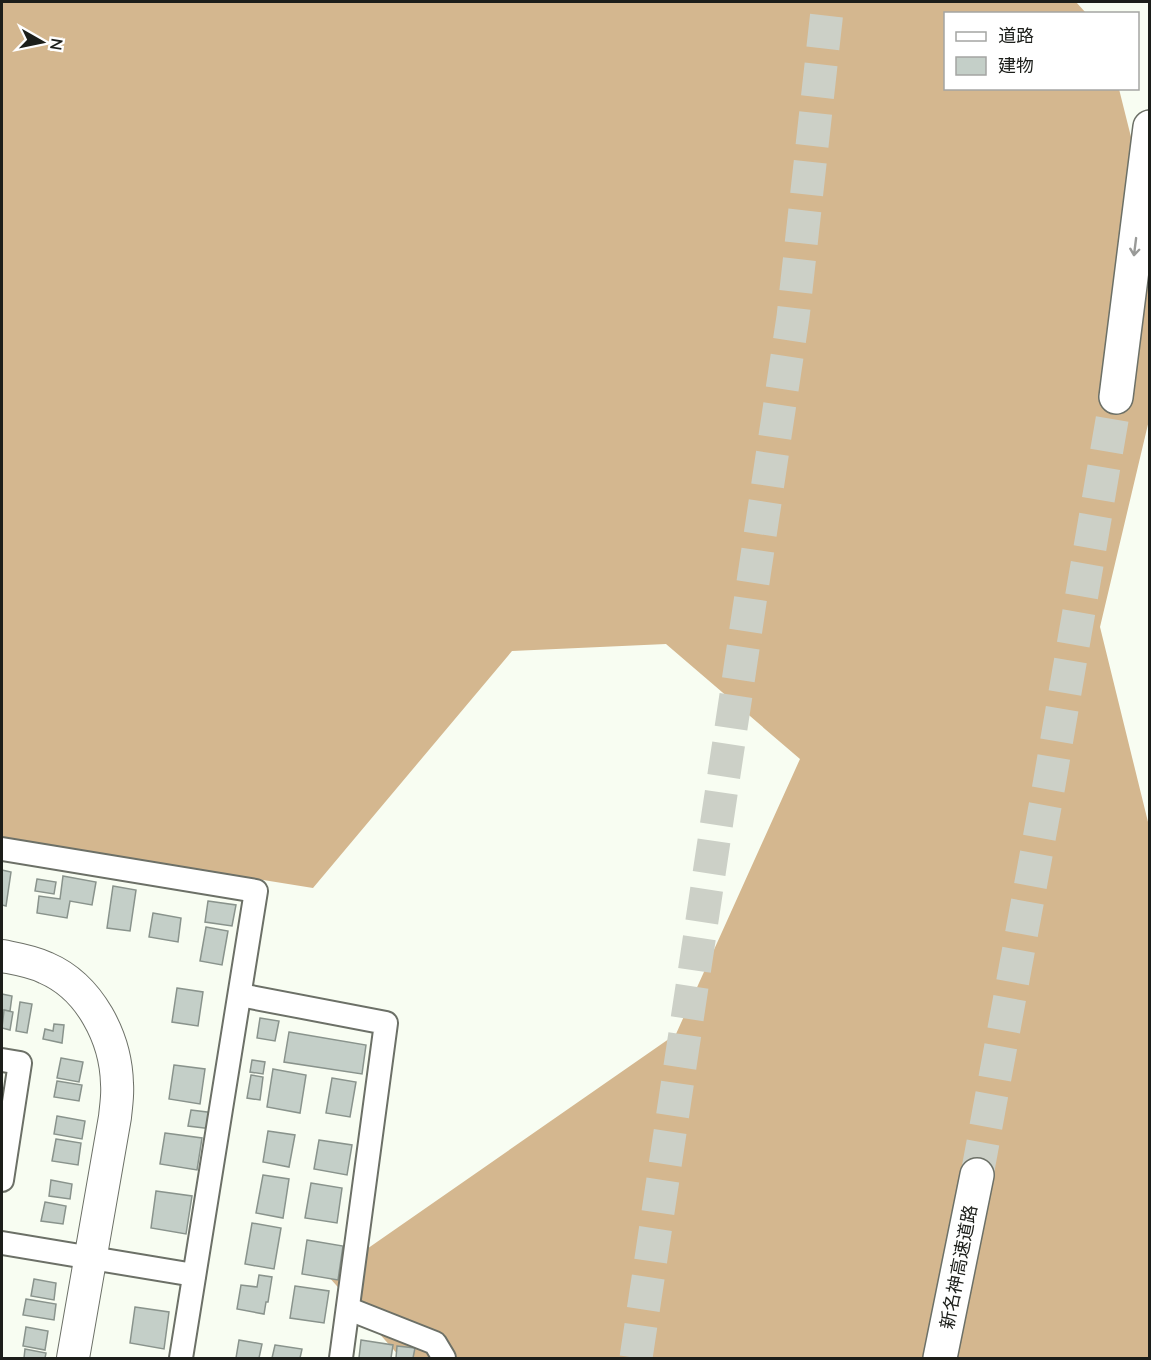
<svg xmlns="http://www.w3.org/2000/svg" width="1151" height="1360" font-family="'Nunito Sans','Noto Sans JP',sans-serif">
<rect width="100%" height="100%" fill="#f8fdf2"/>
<polygon fill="#d4b78f" points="2,2 1076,2 1086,13 946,14 946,88 1119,89 1142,181 1149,219 1149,420 1100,627 1149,826 1149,1358 401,1358 328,1276 676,1034 800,759 666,644 512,651 313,888 2,838"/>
<g fill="#c4cfc8" stroke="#89938c" stroke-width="1.5">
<polygon points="2,870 11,872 6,906 2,905"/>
<polygon points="63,876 96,882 92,905 70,901 67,918 37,913 39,896 60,899"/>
<polygon points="37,879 56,882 54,894 35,891"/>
<polygon points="113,886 136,890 130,931 107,928"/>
<polygon points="208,901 236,905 232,926 205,922"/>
<polygon points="153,913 181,918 178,942 149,937"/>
<polygon points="206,927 228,931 222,965 200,961"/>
<polygon points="177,988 203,992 198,1026 172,1022"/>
<polygon points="2,994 12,996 10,1011 2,1010"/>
<polygon points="20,1002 32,1004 27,1033 16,1031"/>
<polygon points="4,1010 13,1012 10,1030 2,1028"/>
<polygon points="260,1018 279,1021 275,1041 257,1038"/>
<polygon points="54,1024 64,1025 62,1043 43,1039 45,1029 53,1031"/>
<polygon points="289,1032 366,1045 362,1074 284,1062"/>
<polygon points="61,1058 83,1062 79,1082 57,1078"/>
<polygon points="252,1060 265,1062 263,1074 250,1072"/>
<polygon points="174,1065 205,1069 200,1104 169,1099"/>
<polygon points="273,1069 306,1075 300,1113 267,1107"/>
<polygon points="251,1075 263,1077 260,1100 247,1098"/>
<polygon points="332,1078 356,1082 350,1117 326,1113"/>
<polygon points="57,1081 82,1085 79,1101 54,1097"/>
<polygon points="191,1110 215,1113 212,1129 188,1126"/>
<polygon points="57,1116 85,1121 82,1139 54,1134"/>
<polygon points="268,1131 295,1135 289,1167 263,1162"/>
<polygon points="165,1133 202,1138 197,1170 160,1164"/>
<polygon points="56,1139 81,1143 78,1165 52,1161"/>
<polygon points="319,1140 352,1145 347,1175 314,1169"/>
<polygon points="263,1175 289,1179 283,1218 256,1213"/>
<polygon points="51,1180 72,1184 70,1199 49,1196"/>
<polygon points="311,1183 342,1188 337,1223 305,1218"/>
<polygon points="156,1191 192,1196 186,1234 151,1228"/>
<polygon points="45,1202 66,1206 63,1224 41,1221"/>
<polygon points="252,1223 281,1228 274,1269 245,1264"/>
<polygon points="307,1240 343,1246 338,1280 302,1274"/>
<polygon points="259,1275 272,1277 268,1302 266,1302 264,1314 237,1309 241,1285 257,1287"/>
<polygon points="34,1279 56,1283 54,1300 31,1296"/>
<polygon points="295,1286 329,1291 324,1323 290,1318"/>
<polygon points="26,1299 56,1304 54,1320 23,1315"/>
<polygon points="135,1307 169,1312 164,1349 130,1343"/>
<polygon points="26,1327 48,1331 45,1350 23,1346"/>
<polygon points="239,1340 262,1344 259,1358 236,1358"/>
<polygon points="361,1340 393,1345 391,1358 359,1358"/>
<polygon points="275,1345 302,1349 300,1358 272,1358"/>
<polygon points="397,1346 415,1348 413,1358 396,1358"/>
<polygon points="25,1349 46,1353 45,1358 24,1358"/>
</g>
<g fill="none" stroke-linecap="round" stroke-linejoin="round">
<g stroke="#ccd0c7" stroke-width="33" stroke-dasharray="33 16" stroke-linecap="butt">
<polyline points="977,1175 1049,785 1116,397"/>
<polyline points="636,1358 793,317 828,2"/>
</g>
<g stroke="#6c7067" stroke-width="26">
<g id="street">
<polyline points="2,849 256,891 181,1358"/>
<polyline points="240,995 386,1023 341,1358"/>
<polyline points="2,1060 20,1063 2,1180"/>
<polyline points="2,1243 194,1275"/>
<polyline points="349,1309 435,1343 444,1358"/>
</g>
</g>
<g stroke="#6c7067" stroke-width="34">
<path id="secondary" d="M2,956C17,959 32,961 46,968C90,987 116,1038 117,1084C118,1095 116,1106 115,1117L73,1358"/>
</g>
<g stroke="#6c7067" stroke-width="36">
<g id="highway">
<polyline points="1116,397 1150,127"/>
<polyline points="940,1358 977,1175"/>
</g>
</g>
<use href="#street" stroke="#fff" stroke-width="22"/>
<use href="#secondary" stroke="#fff" stroke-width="32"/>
<use href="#highway" stroke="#fff" stroke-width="33"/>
</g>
<defs><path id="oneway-shaft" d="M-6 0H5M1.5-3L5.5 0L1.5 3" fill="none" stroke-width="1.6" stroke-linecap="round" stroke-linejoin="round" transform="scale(1.5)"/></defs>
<use stroke="#999a98" href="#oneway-shaft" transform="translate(1135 247) rotate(97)"/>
<g text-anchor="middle" stroke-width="4.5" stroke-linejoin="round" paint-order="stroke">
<g font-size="18" fill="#1c1e1a" stroke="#fff">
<text transform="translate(959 1267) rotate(-79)" y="6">新名神高速道路</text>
</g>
</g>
<rect width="1151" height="1360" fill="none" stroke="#1c1e1a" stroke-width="6"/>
<rect x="944" y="12" width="195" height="78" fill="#ffffff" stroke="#a4a5a3" stroke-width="1.5"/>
<rect x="956" y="32" width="30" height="9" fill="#ffffff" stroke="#a4a5a3" stroke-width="1.5"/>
<text x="998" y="42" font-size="18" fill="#1c1e1a">道路</text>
<rect x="956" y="57" width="30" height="18" fill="#c4cfc8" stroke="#a4a5a3" stroke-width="1.5"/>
<text x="998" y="72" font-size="18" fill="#1c1e1a">建物</text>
<g transform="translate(42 42) rotate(99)" stroke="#ffffff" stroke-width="4.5" paint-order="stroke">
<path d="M0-4.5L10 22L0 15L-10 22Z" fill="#1c1e1a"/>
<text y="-9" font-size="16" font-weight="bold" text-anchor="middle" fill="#1c1e1a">N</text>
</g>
</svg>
